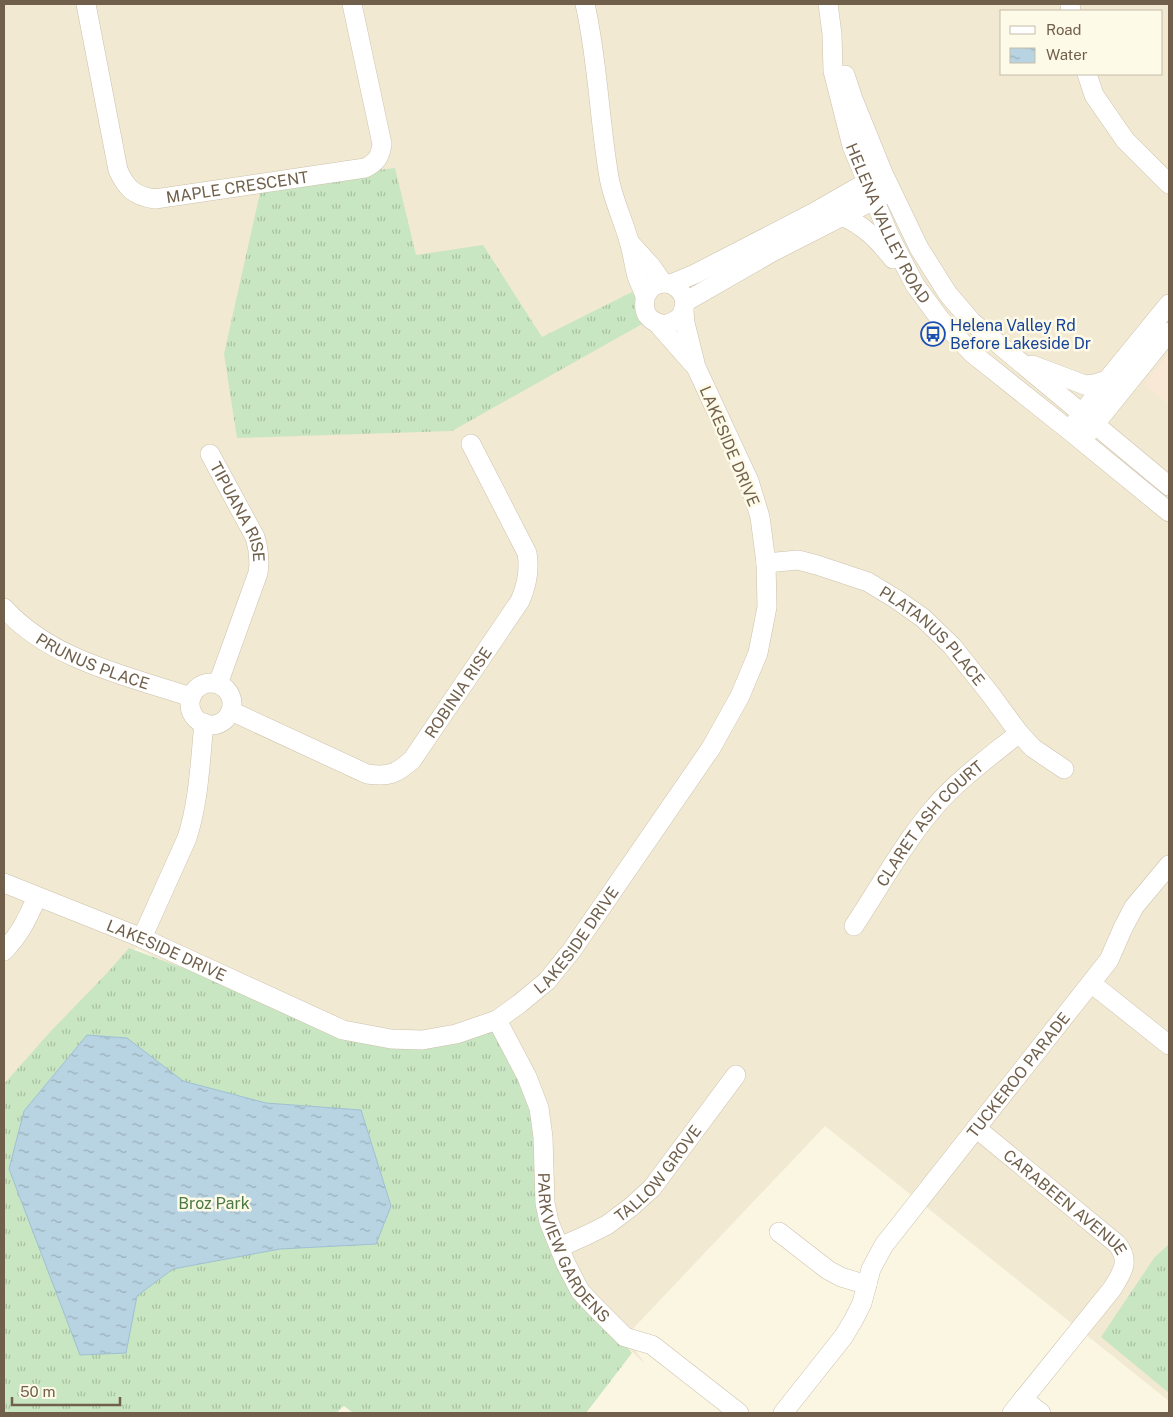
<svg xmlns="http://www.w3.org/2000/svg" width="1173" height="1417" font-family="'Public Sans',sans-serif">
<defs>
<pattern id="grass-tufts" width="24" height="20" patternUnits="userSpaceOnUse" patternTransform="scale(1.25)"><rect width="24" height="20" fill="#c9e6c2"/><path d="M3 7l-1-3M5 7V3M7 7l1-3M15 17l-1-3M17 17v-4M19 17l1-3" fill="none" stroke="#a8bea0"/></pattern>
<pattern id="water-ripples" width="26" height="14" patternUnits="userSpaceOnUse" patternTransform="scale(1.25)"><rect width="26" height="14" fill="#b8d3e2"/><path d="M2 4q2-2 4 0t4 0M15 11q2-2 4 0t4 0" fill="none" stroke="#9aafb9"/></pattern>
</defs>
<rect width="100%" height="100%" fill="#faf6e2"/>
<path fill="#f1e9d1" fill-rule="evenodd" d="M4,4H1169V1401L825,1126L626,1336L645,1364L556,1279L392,1057L246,1001L136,948L4,1096ZM1002,11H1162V74H1002Z"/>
<polygon fill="#fae8d6" points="1169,353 1169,405 1144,384"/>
<g fill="url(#grass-tufts)">
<polygon points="395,168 416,255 483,245 542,337 632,292 651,319 452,431 237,438 224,354 262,184"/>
<polygon points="129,948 305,1013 391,1039 497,1020 527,1077 544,1174 580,1291 632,1353 586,1413 353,1413 344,1406 336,1413 4,1413 4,1084 50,1032 108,972"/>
<polygon points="1169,1244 1169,1393 1101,1337 1154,1258"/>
</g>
<polygon fill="url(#water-ripples)" stroke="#9fc0d3" points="87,1035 127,1038 183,1081 266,1103 361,1110 391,1206 376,1244 280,1249 173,1269 137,1296 126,1353 80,1355 9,1169 24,1111"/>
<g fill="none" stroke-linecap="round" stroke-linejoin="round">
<g stroke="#cdc1ad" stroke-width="20">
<g id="minor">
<path id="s1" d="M86,4L118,170C126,188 134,196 155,199L365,168C377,162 380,157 382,144L352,4"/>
<path d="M585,4C598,61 599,119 609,177C613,202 627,227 632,253C634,262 635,271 638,279C640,284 644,291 645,297C645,304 643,308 647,315C652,321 659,325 667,324C671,323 677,320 680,317C695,295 669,273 651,288C649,290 647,294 645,297"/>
<path id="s2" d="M828,4L832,34L833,71L852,146L889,235L915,285L940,319L972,353L1070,431L1169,512"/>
<polyline points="1070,4 1071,11"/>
<polyline points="1087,74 1094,95 1125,140 1169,184"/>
<polyline points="845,75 853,99 883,173 919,248 948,294 972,322 1169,486"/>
<path d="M841,216C863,224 879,241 893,259"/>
<polyline points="630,243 651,266 663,283"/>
<polyline points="671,284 695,274 815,212 876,177"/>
<polyline points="685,302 774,251 884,195"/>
<polyline points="657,323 693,364"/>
<polyline points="1032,365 1085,385 1094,384 1107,380"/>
<polyline points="1075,423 1107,380 1169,304"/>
<polyline points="1087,434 1169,332"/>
<path id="s3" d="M210,454L255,537C259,550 260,560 258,573L218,684"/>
<path id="s4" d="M766,563L798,560L817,565L868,582L896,599L923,618L952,646L991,695L1019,733L1033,748L1064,769"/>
<path id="s5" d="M4,608C51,660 127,676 191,697"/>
<circle cx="211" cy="704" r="21"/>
<path id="s6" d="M231,711L367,774C389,777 396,774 412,760L520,601C527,585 530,570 527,553L471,444"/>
<path id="s7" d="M4,883L142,938L343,1030L391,1039L422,1040L456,1034L497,1020L519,1004L547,981L572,950L711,748L740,696L758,653L767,607L766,563L760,517L749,481L696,367L685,323L684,311"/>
<path id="s8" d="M854,926C879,888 904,843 933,809C956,781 991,756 1019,733"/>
<path d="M142,938L187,838C199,801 200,762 204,723"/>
<path d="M4,951C21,933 27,919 37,897"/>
<polyline points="1091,983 1169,1045"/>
<path id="s9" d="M497,1020L527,1077L539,1108L543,1137L545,1203L549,1222L566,1264L580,1291L594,1306L625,1337L652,1345L739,1413"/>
<path id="s10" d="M976,1128L1117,1244C1131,1261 1122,1273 1112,1289L1012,1413"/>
<polyline points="779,1232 828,1270 841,1277 867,1285"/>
<path id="s11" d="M560,1247L587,1235L607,1225L631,1207L652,1188L736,1075"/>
<polyline points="1023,1399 1041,1413"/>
<path id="s12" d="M783,1413L844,1336L854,1319L862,1303L871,1269L884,1245L1109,960L1123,928L1134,907L1169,865"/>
</g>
</g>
<use href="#minor" stroke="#fff" stroke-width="19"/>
</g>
<defs>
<g id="bus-ring" transform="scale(1.25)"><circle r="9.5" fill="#fefae8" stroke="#1a4fb4" stroke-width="1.5"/><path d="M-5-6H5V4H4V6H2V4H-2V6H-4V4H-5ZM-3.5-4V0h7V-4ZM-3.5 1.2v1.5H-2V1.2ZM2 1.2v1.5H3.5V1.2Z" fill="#1a4fb4"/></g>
</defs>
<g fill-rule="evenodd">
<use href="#bus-ring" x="933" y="334"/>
</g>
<g text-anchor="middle" stroke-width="5" stroke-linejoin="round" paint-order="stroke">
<g font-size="16" fill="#70604b" stroke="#fefae8">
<text dy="6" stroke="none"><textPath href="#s1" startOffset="302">MAPLE CRESCENT</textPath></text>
<text dy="6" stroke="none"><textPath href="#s2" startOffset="230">HELENA VALLEY ROAD</textPath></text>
<text transform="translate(730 446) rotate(67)" y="6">LAKESIDE DRIVE</text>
<text dy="6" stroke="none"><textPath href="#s3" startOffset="65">TIPUANA RISE</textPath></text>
<text dy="6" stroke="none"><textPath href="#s4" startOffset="190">PLATANUS PLACE</textPath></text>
<text dy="6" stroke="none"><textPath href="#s5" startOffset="105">PRUNUS PLACE</textPath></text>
<text dy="6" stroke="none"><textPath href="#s6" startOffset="281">ROBINIA RISE</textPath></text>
<text dy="6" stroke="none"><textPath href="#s8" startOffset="128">CLARET ASH COURT</textPath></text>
<text dy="6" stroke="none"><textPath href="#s7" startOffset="641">LAKESIDE DRIVE</textPath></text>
<text dy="6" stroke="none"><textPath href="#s7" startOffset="176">LAKESIDE DRIVE</textPath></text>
<text dy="6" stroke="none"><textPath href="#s12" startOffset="415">TUCKEROO PARADE</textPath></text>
<text dy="6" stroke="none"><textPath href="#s11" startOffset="125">TALLOW GROVE</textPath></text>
<text dy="6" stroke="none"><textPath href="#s10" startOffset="116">CARABEEN AVENUE</textPath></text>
<text dy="6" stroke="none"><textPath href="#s9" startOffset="245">PARKVIEW GARDENS</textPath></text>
</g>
<g font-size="16" fill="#164399" stroke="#fefae8" text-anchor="start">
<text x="950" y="331">Helena Valley Rd<tspan x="950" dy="18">Before Lakeside Dr</tspan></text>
</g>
<g font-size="16" fill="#4b7a46" stroke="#fefae8">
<text x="214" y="1209">Broz Park</text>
</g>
</g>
<rect width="1173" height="1417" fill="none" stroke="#70604b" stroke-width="10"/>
<rect x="1000" y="10" width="162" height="65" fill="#fefae8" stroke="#c5bca9"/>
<rect x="1010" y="26" width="25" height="8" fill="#ffffff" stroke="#c5bca9"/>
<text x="1046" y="35" font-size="15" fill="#70604b">Road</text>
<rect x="1010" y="48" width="25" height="15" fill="url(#water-ripples)" stroke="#c5bca9"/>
<text x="1046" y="60" font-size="15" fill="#70604b">Water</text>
<path d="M12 1397v8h108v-8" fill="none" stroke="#70604b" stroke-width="2.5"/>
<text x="20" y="1397" font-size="15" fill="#70604b" stroke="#fefae8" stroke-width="4" paint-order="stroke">50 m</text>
</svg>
